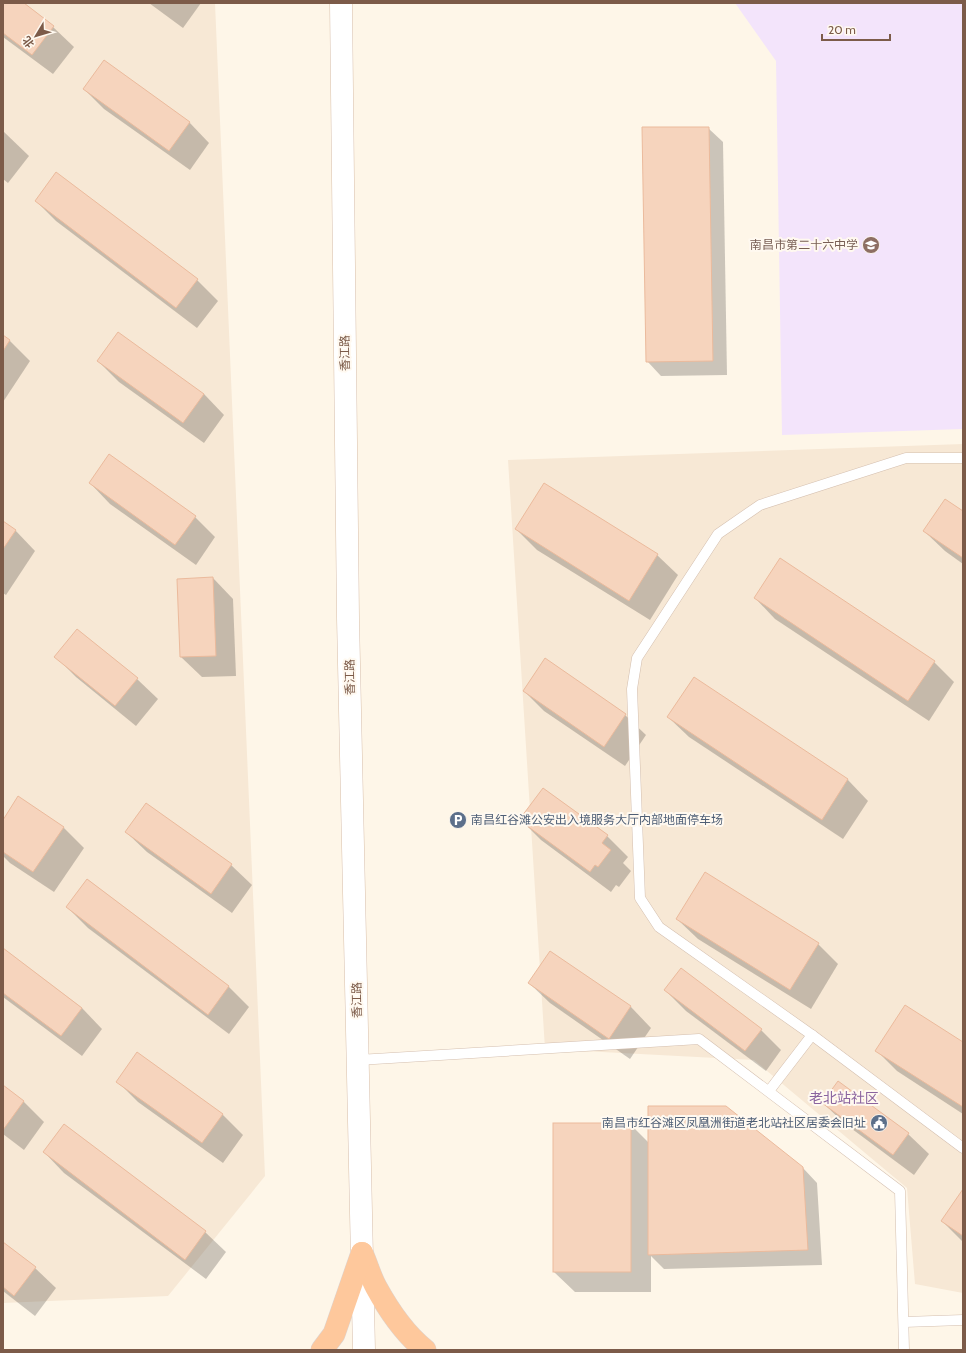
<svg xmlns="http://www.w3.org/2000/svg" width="966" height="1353" font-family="Cabin,'Noto Sans SC',sans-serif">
<rect width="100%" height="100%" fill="#fef6e8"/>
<g fill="#f7e8d5">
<polygon points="3,3 215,3 265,1176 168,1296 3,1303"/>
<polygon points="963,444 963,1293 915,1284 907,1188 754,1060 545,1049 508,460"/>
</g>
<polygon fill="#f3e4fb" points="735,3 963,3 963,429 782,435 776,61"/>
<g fill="#0003">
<polygon points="3,3 22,3 53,27 74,47 53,74 3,37"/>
<polygon points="149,3 201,3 183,28"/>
<polygon points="84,89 189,122 209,143 190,170 104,109"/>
<polygon points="708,128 723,142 727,375 661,376 647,361"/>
<polygon points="3,131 29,156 8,183 3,179"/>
<polygon points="56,174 197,280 218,301 197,328 56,221 36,201"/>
<polygon points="3,336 10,341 30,361 3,402"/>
<polygon points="98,361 204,394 224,415 204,443 119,382"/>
<polygon points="90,483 195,517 215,537 196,565 110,504"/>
<polygon points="963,512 963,564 945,551 924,531"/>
<polygon points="3,522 15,530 35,551 6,595 3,593"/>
<polygon points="516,529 657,555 678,575 650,620 537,550"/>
<polygon points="213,578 233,599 236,676 202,677 181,657"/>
<polygon points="755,598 934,662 954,682 929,721 775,619"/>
<polygon points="55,656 137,679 158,699 136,726 76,677"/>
<polygon points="694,678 848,780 868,801 843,839 689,737 668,717"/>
<polygon points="524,691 625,715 646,735 625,766 544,711"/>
<polygon points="544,789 607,836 628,857 623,863 631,871 619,887 616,885 611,892 541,840 521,820"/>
<polygon points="146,804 231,865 252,885 232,913 147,852 126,832"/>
<polygon points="3,822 63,827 84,848 54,892 10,863 3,856"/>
<polygon points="88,880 229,987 249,1007 229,1034 88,928 67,907"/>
<polygon points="677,919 818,944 838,964 811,1009 698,939"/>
<polygon points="3,949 82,1008 102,1029 82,1056 3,997"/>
<polygon points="550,952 631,1007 651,1028 630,1059 550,1003 529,983"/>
<polygon points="665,990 761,1030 781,1050 766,1071 686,1011"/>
<polygon points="963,1043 963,1114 897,1071 877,1051"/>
<polygon points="137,1054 223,1115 243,1135 223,1163 138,1102 118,1082"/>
<polygon points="3,1086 24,1102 44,1122 24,1150 3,1134"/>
<polygon points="823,1103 908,1134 929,1154 914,1175 844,1123"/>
<polygon points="630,1124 649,1143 803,1168 817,1183 822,1265 664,1269 651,1256 651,1292 575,1292 554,1272"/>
<polygon points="44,1152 205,1232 226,1252 206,1279 64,1173"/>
<polygon points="963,1191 963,1242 942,1221"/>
<polygon points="3,1243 35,1268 56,1288 35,1316 3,1291"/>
</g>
<g fill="#f6d4bd" stroke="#ebba9c">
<polygon points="3,3 24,3 54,26 32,55 3,33"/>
<polygon points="104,60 190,122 169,151 83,89"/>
<polygon points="642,127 709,127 713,361 646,362"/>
<polygon points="56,172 198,279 176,308 35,201"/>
<polygon points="118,332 204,394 183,423 97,361"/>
<polygon points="3,335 10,340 3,351"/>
<polygon points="109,454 196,516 175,545 89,483"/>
<polygon points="544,483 658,554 629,601 515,529"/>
<polygon points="945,499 963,511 963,558 923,531"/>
<polygon points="3,521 16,530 3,549"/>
<polygon points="780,558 935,661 908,701 754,598"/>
<polygon points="213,577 216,656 180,657 177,579"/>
<polygon points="77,629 138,678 115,706 54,657"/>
<polygon points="545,658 626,714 604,747 523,691"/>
<polygon points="694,677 848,779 822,820 667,717"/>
<polygon points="543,788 608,835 602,843 611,850 598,867 595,865 590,872 519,820"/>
<polygon points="18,796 64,827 33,872 3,852 3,820"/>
<polygon points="146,803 232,864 211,894 125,832"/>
<polygon points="705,872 819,943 790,990 676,919"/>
<polygon points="87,879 229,986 208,1015 66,907"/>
<polygon points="3,948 82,1008 61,1036 3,993"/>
<polygon points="550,951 631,1006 609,1039 528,983"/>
<polygon points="681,968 762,1029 745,1051 664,990"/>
<polygon points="905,1005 963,1042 963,1107 875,1051"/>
<polygon points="137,1052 223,1114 202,1143 116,1082"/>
<polygon points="838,1081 909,1133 893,1155 822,1103"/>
<polygon points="3,1085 24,1101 3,1130"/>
<polygon points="648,1106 726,1106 803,1167 808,1250 648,1255"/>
<rect x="553" y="1123" width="78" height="149"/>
<polygon points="64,1124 206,1231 185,1260 43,1152"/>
<polygon points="963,1189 963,1236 941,1221"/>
<polygon points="3,1242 36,1267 14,1296 3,1287"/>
</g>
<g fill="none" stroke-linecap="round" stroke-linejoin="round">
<g stroke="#d4bfaf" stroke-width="11">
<g id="service">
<polyline points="963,458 906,458 760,505 718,534 637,658 632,689 640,898 659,927 812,1035 963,1148"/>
<polyline points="358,1060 699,1039 900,1191 904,1350"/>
<polyline points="769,1091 812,1035"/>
<polyline points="904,1322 963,1320"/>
</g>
</g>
<g stroke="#d8bfab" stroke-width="23">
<polyline id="secondary" points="341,3 348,618 364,1350"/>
</g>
<g stroke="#ddd4d0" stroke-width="23">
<g id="trunk">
<path d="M362,1253C367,1264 370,1276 376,1287C388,1309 405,1334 425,1350"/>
<polyline points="322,1350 334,1334 362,1253"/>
</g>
</g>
<use href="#service" stroke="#fff" stroke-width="10"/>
<use href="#secondary" stroke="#fff" stroke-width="22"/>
<use href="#trunk" stroke="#fec89c" stroke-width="22"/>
</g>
<defs>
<g id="school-disc" transform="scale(0.9)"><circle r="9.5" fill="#8d6e63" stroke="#fff9f0"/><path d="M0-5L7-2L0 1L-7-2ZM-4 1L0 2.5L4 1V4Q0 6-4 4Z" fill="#fff"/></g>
<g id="parking-disc" transform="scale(0.9)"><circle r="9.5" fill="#5c6f8a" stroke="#fff9f0"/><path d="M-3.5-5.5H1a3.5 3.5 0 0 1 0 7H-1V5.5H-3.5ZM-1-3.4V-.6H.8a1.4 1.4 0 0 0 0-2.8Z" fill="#fff"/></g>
<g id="civic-disc" transform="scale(0.9)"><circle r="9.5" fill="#5c6f8a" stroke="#fff9f0"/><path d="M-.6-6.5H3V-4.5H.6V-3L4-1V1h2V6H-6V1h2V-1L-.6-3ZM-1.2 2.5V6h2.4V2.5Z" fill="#fff"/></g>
</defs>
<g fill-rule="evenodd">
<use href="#school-disc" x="871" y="245"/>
<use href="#parking-disc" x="458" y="820"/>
<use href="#civic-disc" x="879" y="1123"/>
</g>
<g text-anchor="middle" stroke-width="4" stroke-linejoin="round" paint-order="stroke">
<g font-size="12" fill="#785e54" stroke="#fff9f0" text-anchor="end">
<text x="858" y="249">南昌市第二十六中学</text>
</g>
<g font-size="12" fill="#7c5b49" stroke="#fff9f0">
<text transform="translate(345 353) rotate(-91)" y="4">香江路</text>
<text transform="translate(350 677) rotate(-91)" y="4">香江路</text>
<text transform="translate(357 1000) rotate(-91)" y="4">香江路</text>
</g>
<g font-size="12" fill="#4e5e75" stroke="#fff9f0" text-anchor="start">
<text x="471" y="824">南昌红谷滩公安出入境服务大厅内部地面停车场</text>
<text x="866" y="1127" text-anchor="end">南昌市红谷滩区凤凰洲街道老北站社区居委会旧址</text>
</g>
<g font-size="14" fill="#8b649f" stroke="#fff9f0">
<text x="844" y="1103">老北站社区</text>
</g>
</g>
<rect width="966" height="1353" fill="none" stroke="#7c5b49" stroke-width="8"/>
<g transform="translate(36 36) rotate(232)" stroke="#fff9f0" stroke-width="3" paint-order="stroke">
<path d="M0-3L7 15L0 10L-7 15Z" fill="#7c5b49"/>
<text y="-6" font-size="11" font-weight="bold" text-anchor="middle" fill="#7c5b49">北</text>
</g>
<path d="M822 34v6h68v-6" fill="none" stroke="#7c5b49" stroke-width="2"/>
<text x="828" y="34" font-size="12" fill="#7c5b49" stroke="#fff9f0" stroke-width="3" paint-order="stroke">20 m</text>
</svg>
